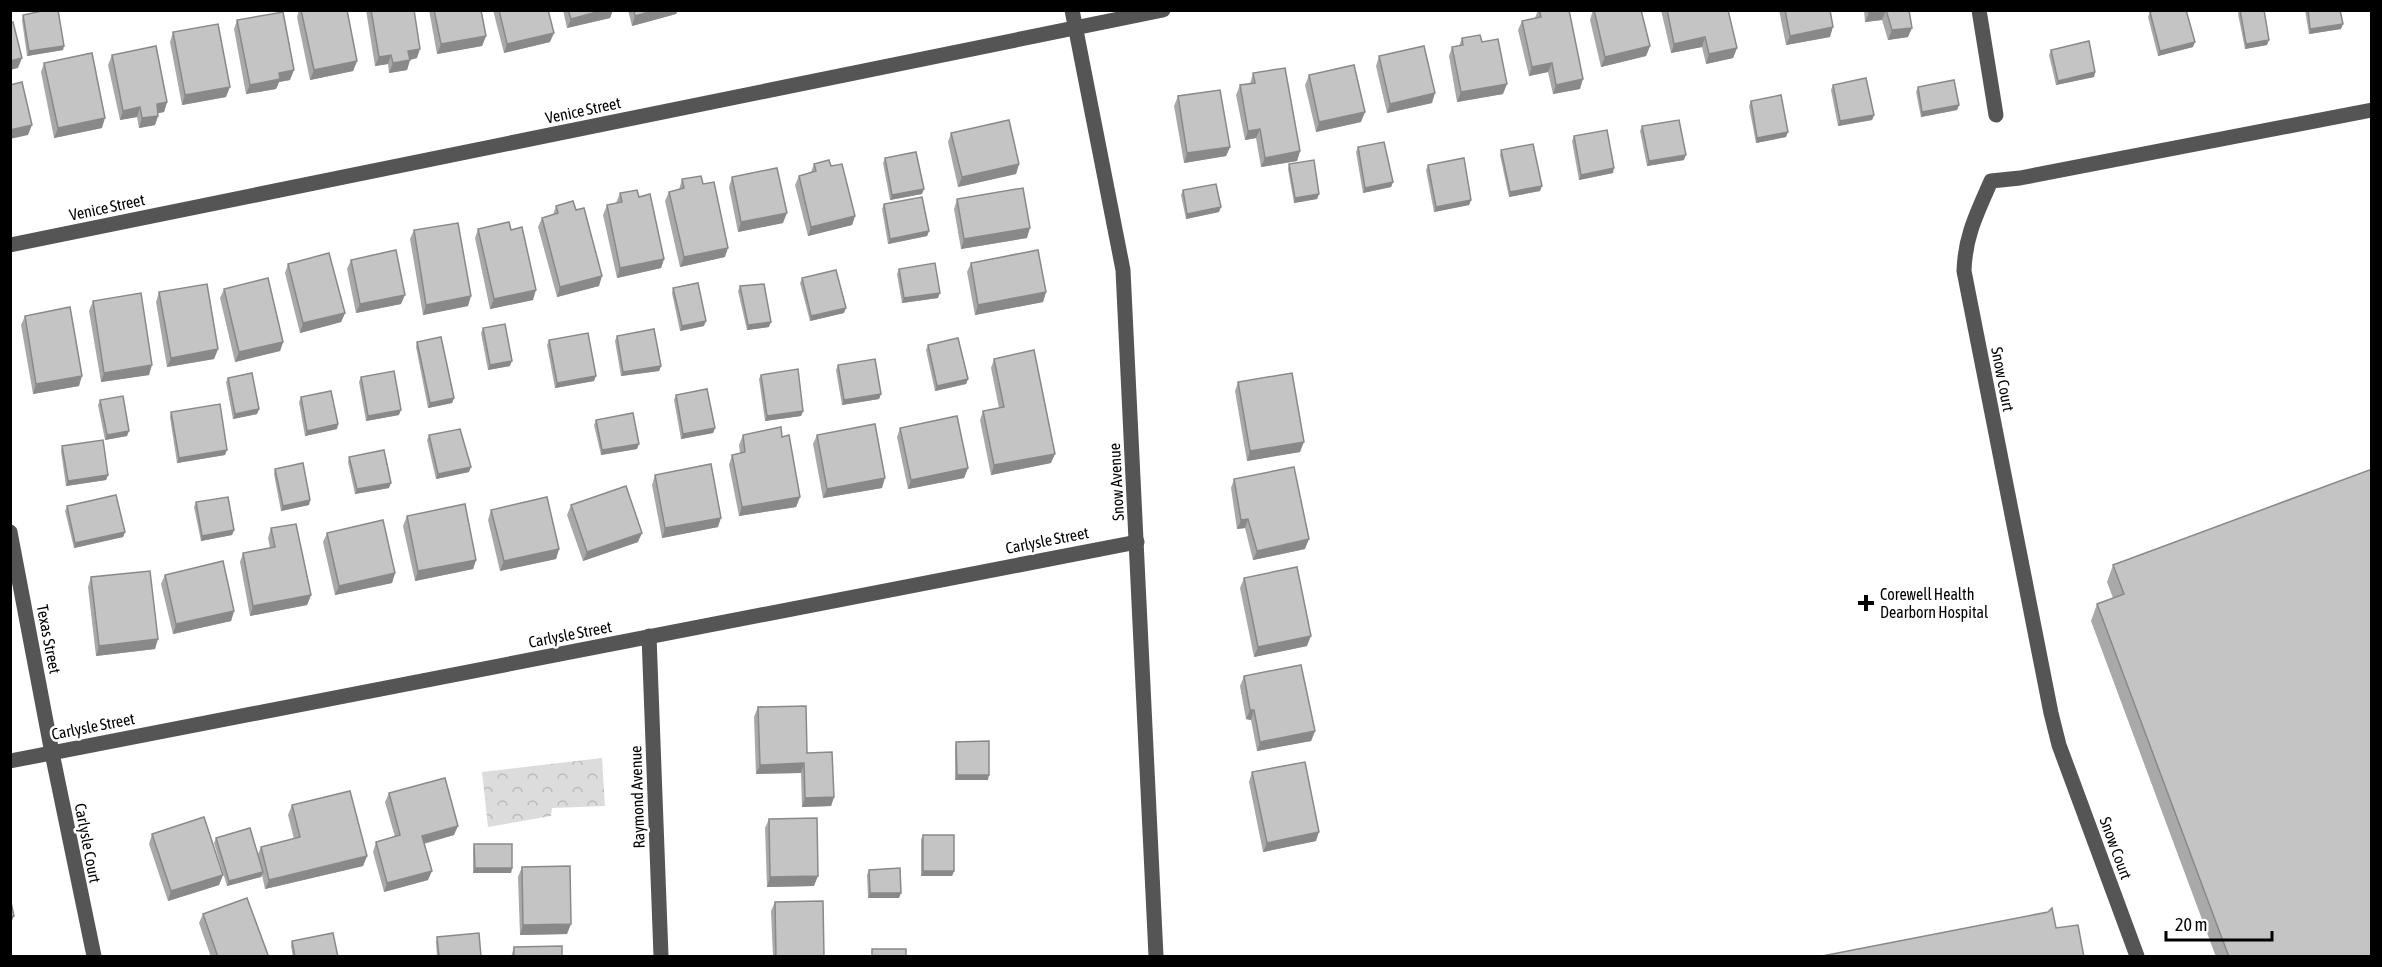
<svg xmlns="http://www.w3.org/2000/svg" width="2382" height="967" font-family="'Asap Condensed',sans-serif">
<defs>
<pattern id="forest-crowns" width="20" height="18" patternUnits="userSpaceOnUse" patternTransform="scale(1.5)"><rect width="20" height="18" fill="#dcdcdc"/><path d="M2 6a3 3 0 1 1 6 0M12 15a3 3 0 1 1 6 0" fill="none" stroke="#bbb"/></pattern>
</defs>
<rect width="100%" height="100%" fill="#fff"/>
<polygon fill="url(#forest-crowns)" points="602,758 605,806 552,808 551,816 488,827 482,772"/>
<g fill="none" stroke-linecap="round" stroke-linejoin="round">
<g stroke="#555" stroke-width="15">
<polyline points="1072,10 1123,270 1156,956"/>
<polyline points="1979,10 1996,115"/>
<polyline points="10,245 1163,10"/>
<polyline points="10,532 52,753 94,956"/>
<polyline points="649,636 661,956"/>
<polyline points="10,761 1137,542"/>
<path d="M2137,956L2059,745L2051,713L1964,271C1965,236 1977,213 1991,181L2020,178L2372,110"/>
</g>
</g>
<g fill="#a9a9a9">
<polygon points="299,10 347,10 357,61 353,71 310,80 297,17"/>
<polygon points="366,10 414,10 417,58 410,60 407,70 389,73 388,64 375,66"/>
<polygon points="429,10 481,10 486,36 482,46 437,54"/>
<polygon points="493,10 548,10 550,42 504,53"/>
<polygon points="563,10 613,10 610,18 567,28"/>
<polygon points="628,10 678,10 676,14 632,26"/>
<polygon points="1538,10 1569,10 1580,89 1553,94 1548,72 1529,76 1518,30 1522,21 1535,18"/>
<polygon points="1593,10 1650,46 1646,56 1601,67 1590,20"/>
<polygon points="1661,10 1728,10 1737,48 1733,58 1706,64 1702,47 1671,53"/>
<polygon points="1779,10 1830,10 1830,37 1786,45"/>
<polygon points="1864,10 1911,10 1909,14 1908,37 1888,40 1882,20 1865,22"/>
<polygon points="2239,10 2264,10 2267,45 2245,49 2238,14"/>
<polygon points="2305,10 2340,10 2341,29 2309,34"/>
<polygon points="2150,12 2193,47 2158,56 2148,17"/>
<polygon points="23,15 63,50 27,56 22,20"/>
<polygon points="237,20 290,80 279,82 276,89 246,94 234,29"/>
<polygon points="173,32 226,97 182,105 170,42"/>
<polygon points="1462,38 1482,42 1503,94 1457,102 1449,56 1452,47 1459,46"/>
<polygon points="2051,50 2095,72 2094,77 2056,85 2049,55"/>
<polygon points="112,55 167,102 164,112 158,113 158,116 155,125 139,128 137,117 120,120 108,65"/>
<polygon points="1379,56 1432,103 1387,113 1376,66"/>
<polygon points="44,63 102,128 54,138 41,72"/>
<polygon points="1253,73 1300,151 1297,161 1261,167 1256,138 1245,140 1236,95 1240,85 1250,84"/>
<polygon points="1309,75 1361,122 1316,132 1305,85"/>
<polygon points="1833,85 1874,115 1872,120 1838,126 1831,90"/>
<polygon points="1918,87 1959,105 1957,110 1921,117 1916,92"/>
<polygon points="1178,96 1230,147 1226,156 1184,163 1174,106"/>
<polygon points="1751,101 1786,137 1756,143 1749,106"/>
<polygon points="1642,126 1684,160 1647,166 1640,131"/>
<polygon points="951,133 1019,164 1016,174 958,187 948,142"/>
<polygon points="1574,136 1613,173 1579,180 1572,141"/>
<polygon points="1358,147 1393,182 1391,187 1363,193 1356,152"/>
<polygon points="1501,150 1540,191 1509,197 1500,155"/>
<polygon points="885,158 922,194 890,200 883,163"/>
<polygon points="814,164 831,166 855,216 852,225 808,236 795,185 799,176 811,172"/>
<polygon points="1289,164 1319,194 1317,199 1294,203 1288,169"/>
<polygon points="1428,165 1471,200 1469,205 1434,212 1426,170"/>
<polygon points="732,177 783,223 738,232 729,187"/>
<polygon points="682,179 703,184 725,257 680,267 665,201 669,192 679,190"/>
<polygon points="1183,190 1219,212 1186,219 1181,195"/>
<polygon points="620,193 639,197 664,259 661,268 617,278 603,215 607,205 616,203"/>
<polygon points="957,199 1027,238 961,249 954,209"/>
<polygon points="884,204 929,231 927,236 888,244 882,209"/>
<polygon points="556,206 599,286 557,297 538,227 542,218 553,215"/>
<polygon points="478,229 533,300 490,309 475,238"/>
<polygon points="414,230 468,306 423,315 410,239"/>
<polygon points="351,260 401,304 356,313 347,269"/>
<polygon points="971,263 1046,292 1043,302 975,315 967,272"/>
<polygon points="288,264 345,313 341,322 300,333 285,273"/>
<polygon points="899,269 938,298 902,303 897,274"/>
<polygon points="802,278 844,313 810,321 800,283"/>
<polygon points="740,286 769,327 747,330 738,291"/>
<polygon points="673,288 704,326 680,331 672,293"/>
<polygon points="224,289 283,342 280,351 235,362 220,298"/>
<polygon points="159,292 218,349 214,359 167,367 156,302"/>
<polygon points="93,301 149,375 101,382 89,311"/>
<polygon points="25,316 79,386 33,394 21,325"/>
<polygon points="483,328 510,366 488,370 481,333"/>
<polygon points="617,336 661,366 659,371 621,376 615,341"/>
<polygon points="549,340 594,381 555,388 547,345"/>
<polygon points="417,342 454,398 452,403 428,408 416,347"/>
<polygon points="928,345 968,379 966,384 935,391 926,350"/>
<polygon points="994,359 1051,463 991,475 980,420 983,411 999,408 991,368"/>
<polygon points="838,365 881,394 879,399 842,405 836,370"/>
<polygon points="761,375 803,411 801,416 765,421 759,379"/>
<polygon points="361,377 399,415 366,421 359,382"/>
<polygon points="228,378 259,409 257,414 233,419 226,382"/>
<polygon points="1238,382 1300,452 1247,461 1235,391"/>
<polygon points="676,395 715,428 713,433 681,439 674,400"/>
<polygon points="301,397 338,424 337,429 305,436 299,402"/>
<polygon points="100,400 127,436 105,440 98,405"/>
<polygon points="171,412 225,455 177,463 170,417"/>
<polygon points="596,420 637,449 601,455 594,425"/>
<polygon points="900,428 968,468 964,478 908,489 897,437"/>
<polygon points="429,435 469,472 436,479 427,440"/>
<polygon points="743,435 782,437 800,497 796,507 739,516 729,465 732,455 740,453 739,445"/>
<polygon points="817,435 882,488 823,498 813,444"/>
<polygon points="62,446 108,475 106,480 66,486 61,451"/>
<polygon points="349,457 389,488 355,494 348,462"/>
<polygon points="275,469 310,500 309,505 281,511 274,474"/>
<polygon points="655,475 718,527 662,538 652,485"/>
<polygon points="1234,479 1305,549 1253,560 1245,528 1237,529 1231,488"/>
<polygon points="196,502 234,530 232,535 201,541 194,507"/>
<polygon points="571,505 638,542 583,561 567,515"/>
<polygon points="67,506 125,532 123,537 74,548 65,511"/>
<polygon points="491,510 559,549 556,559 500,571 488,520"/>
<polygon points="407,516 476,560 473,569 415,581 403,526"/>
<polygon points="271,528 311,595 307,605 250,616 240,562 243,553 270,548 268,538"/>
<polygon points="327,533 395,573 392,583 335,595 323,542"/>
<polygon points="2113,565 2372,957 2216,957 2091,621 2097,604 2113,598 2107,582"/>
<polygon points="165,575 234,611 231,621 173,634 161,584"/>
<polygon points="91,577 155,649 96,656 88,587"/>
<polygon points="1244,578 1307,646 1254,657 1240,588"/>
<polygon points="1244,676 1315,731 1311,741 1257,751 1251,720 1246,719 1240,686"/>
<polygon points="758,707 807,753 834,797 831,806 802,807 801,773 756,774 754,717"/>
<polygon points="956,742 988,780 955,780 955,747"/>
<polygon points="1252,772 1316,841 1263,852 1249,782"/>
<polygon points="389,793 454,835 424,844 428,880 384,892 373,852 376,842 395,837 385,802"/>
<polygon points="292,805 367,856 363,866 265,889 262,875 261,877 227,886 214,843 216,838 258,854 261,847 294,839 288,815"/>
<polygon points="769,819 814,886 767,887 765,828"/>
<polygon points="152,834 223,875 219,885 168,901 149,844"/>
<polygon points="923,835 954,871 952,876 921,876 921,840"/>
<polygon points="474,844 512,868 511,873 473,873 473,849"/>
<polygon points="522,867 567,934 520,935 518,877"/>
<polygon points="869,870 899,898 868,898 867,875"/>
<polygon points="775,902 824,957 773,957 771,911"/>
<polygon points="203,914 268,955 267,957 211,957 199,923"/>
<polygon points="437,937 481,957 437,957 436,942"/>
<polygon points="292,941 338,957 293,957 291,946"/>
<polygon points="514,947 562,957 511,957"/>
</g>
<g fill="#898989">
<polygon points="604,10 613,10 610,18 567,28 571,19"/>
<polygon points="657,10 678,10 676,14 632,26 635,16"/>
<polygon points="1886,10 1882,20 1865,22 1869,13"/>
<polygon points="2343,24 2341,29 2309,34 2310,29"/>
<polygon points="1833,27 1830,37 1786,45 1790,36"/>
<polygon points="1912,28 1908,37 1888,40 1892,30"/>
<polygon points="554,33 550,42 504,53 507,44"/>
<polygon points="486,36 482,46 437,54 441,44"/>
<polygon points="1705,37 1702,47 1671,53 1674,44"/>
<polygon points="2269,40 2267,45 2245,49 2246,44"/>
<polygon points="2195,42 2193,47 2158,56 2160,51"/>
<polygon points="64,46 63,50 27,56 29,51"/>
<polygon points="1650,46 1646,56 1601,67 1605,57"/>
<polygon points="1737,48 1733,58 1706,64 1709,54"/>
<polygon points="420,49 417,58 405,61 408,51"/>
<polygon points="391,55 388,64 375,66 379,57"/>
<polygon points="22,58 18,68 10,70 10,61"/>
<polygon points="410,60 407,70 389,73 393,63"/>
<polygon points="357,61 353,71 310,80 314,70"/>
<polygon points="1552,63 1548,72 1529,76 1532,67"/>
<polygon points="294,70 290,80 279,82 276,89 246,94 250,85 279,73"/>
<polygon points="2095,72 2094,77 2056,85 2058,81"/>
<polygon points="1583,79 1580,89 1553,94 1556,85"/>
<polygon points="1507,84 1503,94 1457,102 1461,92"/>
<polygon points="230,87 226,97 182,105 185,95"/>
<polygon points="1435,93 1432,103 1387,113 1390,104"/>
<polygon points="167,102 164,112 154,114 157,104"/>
<polygon points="1959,105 1957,110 1921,117 1922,112"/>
<polygon points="140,107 137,117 120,120 123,111"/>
<polygon points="1365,112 1361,122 1316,132 1319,122"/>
<polygon points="1874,115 1872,120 1838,126 1840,121"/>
<polygon points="158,116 155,125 139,128 142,118"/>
<polygon points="105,118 102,128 54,138 58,128"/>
<polygon points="32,125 28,135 10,139 10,130"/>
<polygon points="1260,129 1256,138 1245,140 1248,131"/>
<polygon points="1788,132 1786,137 1756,143 1757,138"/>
<polygon points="1230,147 1226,156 1184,163 1187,153"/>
<polygon points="1300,151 1297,161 1261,167 1265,158"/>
<polygon points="1686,155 1684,160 1647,166 1649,161"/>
<polygon points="1019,164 1016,174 958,187 962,177"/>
<polygon points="1614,168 1613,173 1579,180 1581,175"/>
<polygon points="1393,182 1391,187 1363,193 1365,188"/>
<polygon points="1542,186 1540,191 1509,197 1510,192"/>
<polygon points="924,189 922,194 890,200 892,195"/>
<polygon points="1319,194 1317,199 1294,203 1295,198"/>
<polygon points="1471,200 1469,205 1434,212 1436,207"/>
<polygon points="1221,207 1219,212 1186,219 1187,214"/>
<polygon points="787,213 783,223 738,232 741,222"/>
<polygon points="855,216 852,225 808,236 811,227"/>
<polygon points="1030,228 1027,238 961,249 964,239"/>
<polygon points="929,231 927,236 888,244 890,239"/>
<polygon points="728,248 725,257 680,267 684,257"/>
<polygon points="664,259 661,268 617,278 620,268"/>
<polygon points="602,276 599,286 557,297 560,287"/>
<polygon points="536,290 533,300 490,309 494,299"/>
<polygon points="1046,292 1043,302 975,315 978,305"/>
<polygon points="940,293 938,298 902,303 904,298"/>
<polygon points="405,295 401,304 356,313 360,304"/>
<polygon points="471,296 468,306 423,315 426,305"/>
<polygon points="846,308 844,313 810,321 811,316"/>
<polygon points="345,313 341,322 300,333 303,323"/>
<polygon points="706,321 704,326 680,331 682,326"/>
<polygon points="771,322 769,327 747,330 748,325"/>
<polygon points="283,342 280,351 235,362 239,352"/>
<polygon points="218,349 214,359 167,367 171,358"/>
<polygon points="512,361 510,366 488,370 490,365"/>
<polygon points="152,365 149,375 101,382 104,373"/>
<polygon points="661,366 659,371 621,376 623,372"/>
<polygon points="82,376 79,386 33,394 36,384"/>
<polygon points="596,376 594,381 555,388 557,383"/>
<polygon points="968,379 966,384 935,391 937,386"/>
<polygon points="881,394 879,399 842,405 844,400"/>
<polygon points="454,398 452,403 428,408 430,403"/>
<polygon points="259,409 257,414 233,419 235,414"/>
<polygon points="401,410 399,415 366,421 368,416"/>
<polygon points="803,411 801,416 765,421 767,416"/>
<polygon points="338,424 337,429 305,436 307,431"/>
<polygon points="715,428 713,433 681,439 683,434"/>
<polygon points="129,431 127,436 105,440 107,435"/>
<polygon points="1304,442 1300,452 1247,461 1250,451"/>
<polygon points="639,444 637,449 601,455 602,450"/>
<polygon points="227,450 225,455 177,463 179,458"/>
<polygon points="1055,454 1051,463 991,475 994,465"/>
<polygon points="471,467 469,472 436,479 438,474"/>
<polygon points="968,468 964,478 908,489 911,480"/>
<polygon points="108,475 106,480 66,486 68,481"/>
<polygon points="885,478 882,488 823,498 827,489"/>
<polygon points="391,483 389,488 355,494 357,489"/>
<polygon points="800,497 796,507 739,516 742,507"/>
<polygon points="310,500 309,505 281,511 283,506"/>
<polygon points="721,518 718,527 662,538 665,528"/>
<polygon points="1248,519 1245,528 1237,529 1241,520"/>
<polygon points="234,530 232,535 201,541 202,536"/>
<polygon points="125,532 123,537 74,548 75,543"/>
<polygon points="642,533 638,542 583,561 587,552"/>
<polygon points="1309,539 1305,549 1253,560 1257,551"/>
<polygon points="559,549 556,559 500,571 504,561"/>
<polygon points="476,560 473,569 415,581 418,571"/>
<polygon points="395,573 392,583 335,595 339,586"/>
<polygon points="311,595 307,605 250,616 253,606"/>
<polygon points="234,611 231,621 173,634 176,624"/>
<polygon points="1311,636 1307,646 1254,657 1258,647"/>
<polygon points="158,639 155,649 96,656 99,646"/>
<polygon points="1250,710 1254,710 1251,720 1246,719"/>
<polygon points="1315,731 1311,741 1257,751 1260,742"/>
<polygon points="804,763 801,773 756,774 760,765"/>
<polygon points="957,775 989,775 988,780 955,780"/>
<polygon points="834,797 831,806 802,807 805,798"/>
<polygon points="458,826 454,835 418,845 422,836"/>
<polygon points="1319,832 1316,841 1263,852 1267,843"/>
<polygon points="367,856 363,866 265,889 269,880"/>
<polygon points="475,868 512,868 511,873 473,873"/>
<polygon points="432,871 428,880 384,892 387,883"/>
<polygon points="923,871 954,871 952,876 921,876"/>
<polygon points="263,872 261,877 227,886 229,881"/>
<polygon points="223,875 219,885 168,901 171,891"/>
<polygon points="818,876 814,886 767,887 770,877"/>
<polygon points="870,893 901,893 899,898 868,898"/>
<polygon points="10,916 14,916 10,925"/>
<polygon points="571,924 567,934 520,935 523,925"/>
</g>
<g fill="#c4c4c4" stroke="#898989" stroke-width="1.5">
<polygon points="47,10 58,10 64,46 29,51 23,15"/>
<polygon points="301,10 347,10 357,61 314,70"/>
<polygon points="371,10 414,10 420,49 408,51 410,60 393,63 391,55 379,57"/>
<polygon points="434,10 481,10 486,36 441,44"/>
<polygon points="499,10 548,10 554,33 507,44"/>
<polygon points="568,10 604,10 571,19"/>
<polygon points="634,10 657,10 635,16"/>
<polygon points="1539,10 1569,10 1583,79 1556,85 1552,63 1532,67 1522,21 1541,17"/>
<polygon points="1594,10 1641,10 1650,46 1605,57"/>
<polygon points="1667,10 1728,10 1737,48 1709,54 1705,37 1674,44"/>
<polygon points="1785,10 1830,10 1833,27 1790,36"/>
<polygon points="1868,10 1884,10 1869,13"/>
<polygon points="1886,10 1909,10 1912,28 1892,30"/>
<polygon points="2156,10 2186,10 2195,42 2160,51 2150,12"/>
<polygon points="2240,10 2264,10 2269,40 2246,44"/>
<polygon points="2308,10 2340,10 2343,24 2310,29"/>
<polygon points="283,12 294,70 279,73 280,79 250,85 237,20"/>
<polygon points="10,22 13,22 22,58 10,61"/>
<polygon points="218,24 230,87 185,95 173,32"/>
<polygon points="1480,35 1482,42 1498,39 1507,84 1461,92 1452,47 1463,45 1462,38"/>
<polygon points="2089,41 2095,72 2058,81 2051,50"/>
<polygon points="156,46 167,102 157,104 158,116 142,118 140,107 123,111 112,55"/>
<polygon points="1424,46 1435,93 1390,104 1379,56"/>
<polygon points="92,53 105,118 58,128 44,63"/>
<polygon points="1354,65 1365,112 1319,122 1309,75"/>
<polygon points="1285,68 1300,151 1265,158 1260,129 1248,131 1240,85 1255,83 1253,73"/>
<polygon points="1866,78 1874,115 1840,121 1833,85"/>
<polygon points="1954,80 1959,105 1922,112 1918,87"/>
<polygon points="22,82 32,125 10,130 10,85"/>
<polygon points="1220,90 1230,147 1187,153 1178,96"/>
<polygon points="1781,95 1788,132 1757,138 1751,101"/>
<polygon points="1009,120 1019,164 962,177 951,133"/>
<polygon points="1679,120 1686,155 1649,161 1642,126"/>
<polygon points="1607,130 1614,168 1581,175 1574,136"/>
<polygon points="1384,142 1393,182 1365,188 1358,147"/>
<polygon points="1533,144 1542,186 1510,192 1501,150"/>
<polygon points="916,152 924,189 892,195 885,158"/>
<polygon points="1464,158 1471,200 1436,207 1428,165"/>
<polygon points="829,160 831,166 842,164 855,216 811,227 799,176 816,171 814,164"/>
<polygon points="1314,160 1319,194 1295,198 1289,164"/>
<polygon points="777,168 787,213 741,222 732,177"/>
<polygon points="701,176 703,184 714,182 728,248 684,257 669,192 684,188 682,179"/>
<polygon points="1216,184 1221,207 1187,214 1183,190"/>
<polygon points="1023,188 1030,228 964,239 957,199"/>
<polygon points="637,190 639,197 650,194 664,259 620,268 607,205 622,202 620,193"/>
<polygon points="922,197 929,231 890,239 884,204"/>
<polygon points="573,201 576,210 584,208 602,276 560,287 542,218 558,213 556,206"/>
<polygon points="509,222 511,230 522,227 536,290 494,299 478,229"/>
<polygon points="458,223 471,296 426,305 414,230"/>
<polygon points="396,250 405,295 360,304 351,260"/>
<polygon points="1038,250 1046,292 978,305 971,263"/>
<polygon points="329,253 345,313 303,323 288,264"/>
<polygon points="935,263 940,293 904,298 899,269"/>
<polygon points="836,270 846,308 811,316 802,278"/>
<polygon points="268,278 283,342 239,352 224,289"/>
<polygon points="698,283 706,321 682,326 673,288"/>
<polygon points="207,284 218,349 171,358 159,292"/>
<polygon points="764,284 771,322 748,325 740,286"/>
<polygon points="141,293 152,365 104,373 93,301"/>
<polygon points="70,307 82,376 36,384 25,316"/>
<polygon points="505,324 512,361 490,365 483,328"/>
<polygon points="654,329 661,366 623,372 617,336"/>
<polygon points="588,333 596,376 557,383 549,340"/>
<polygon points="441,337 454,398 430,403 417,342"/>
<polygon points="958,338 968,379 937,386 928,345"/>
<polygon points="1034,350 1055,454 994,465 983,411 1004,407 994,359"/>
<polygon points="875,359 881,394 844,400 838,365"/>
<polygon points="798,369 803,411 767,416 761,375"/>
<polygon points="394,371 401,410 368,416 361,377"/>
<polygon points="252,373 259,409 235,414 228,378"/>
<polygon points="1292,373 1304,442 1250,451 1238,382"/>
<polygon points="707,389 715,428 683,434 676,395"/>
<polygon points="331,391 338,424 307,431 301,397"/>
<polygon points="123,396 129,431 107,435 100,400"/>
<polygon points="220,404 227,450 179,458 171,412"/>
<polygon points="633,413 639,444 602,450 596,420"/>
<polygon points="957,416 968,468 911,480 900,428"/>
<polygon points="875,424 885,478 827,489 817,435"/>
<polygon points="781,427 782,437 789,435 800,497 742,507 732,455 745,452 743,435"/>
<polygon points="460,429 471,467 438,474 429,435"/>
<polygon points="103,440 108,475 68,481 62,446"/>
<polygon points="384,450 391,483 357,489 349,457"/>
<polygon points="303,463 310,500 283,506 275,469"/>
<polygon points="711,464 721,518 665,528 655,475"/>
<polygon points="1294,467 1309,539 1257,551 1248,519 1241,520 1234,479"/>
<polygon points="2372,469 2372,957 2229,957 2097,604 2124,594 2113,565"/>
<polygon points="626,486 642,533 587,552 571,505"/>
<polygon points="116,495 125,532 75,543 67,506"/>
<polygon points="228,497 234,530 202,536 196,502"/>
<polygon points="547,497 559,549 504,561 491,510"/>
<polygon points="465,504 476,560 418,571 407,516"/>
<polygon points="383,520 395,573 339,586 327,533"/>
<polygon points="296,524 311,595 253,606 243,553 275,547 271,528"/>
<polygon points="223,561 234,611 176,624 165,575"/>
<polygon points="1297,567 1311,636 1258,647 1244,578"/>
<polygon points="150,571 158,639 99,646 91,577"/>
<polygon points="1301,665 1315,731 1260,742 1254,710 1250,710 1244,676"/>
<polygon points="806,706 807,753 832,752 834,797 805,798 804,763 760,765 758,707"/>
<polygon points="989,741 989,775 957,775 956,742"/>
<polygon points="1305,762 1319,832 1267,843 1252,772"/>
<polygon points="445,778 458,826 422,836 432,871 387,883 376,842 400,835 389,793"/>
<polygon points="350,791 367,856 269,880 261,847 300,837 292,805"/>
<polygon points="204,817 223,875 171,891 152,834"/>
<polygon points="817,818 818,876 770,877 769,819"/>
<polygon points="250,828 263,872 229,881 216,838"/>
<rect x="923" y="835" width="31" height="36"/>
<polygon points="474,844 512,844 512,868 475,868"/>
<polygon points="570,866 571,924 523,925 522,867"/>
<polygon points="900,868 901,893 870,893 869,870"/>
<polygon points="10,898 14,916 10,916"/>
<polygon points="247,898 268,955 264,957 218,957 203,914"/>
<polygon points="823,901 824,957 776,957 775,902"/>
<polygon points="2052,908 2056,928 2078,925 2084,957 1817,957 2048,912"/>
<polygon points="333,933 338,957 295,957 292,941"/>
<polygon points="479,933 481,957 439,957 437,937"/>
<polygon points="562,946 562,957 514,957 514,947"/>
<rect x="872" y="949" width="34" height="8"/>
</g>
<path fill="#000" stroke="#fff" stroke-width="2" d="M1863 594h6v6h6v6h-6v6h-6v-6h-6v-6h6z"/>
<g text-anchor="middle" stroke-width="5" stroke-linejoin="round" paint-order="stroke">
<g font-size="16" fill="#000" stroke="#fff">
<text transform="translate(583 110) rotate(-12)" y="6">Venice Street</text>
<text transform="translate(107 207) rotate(-12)" y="6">Venice Street</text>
<text transform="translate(2003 379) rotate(79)" y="6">Snow Court</text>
<text transform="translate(1116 482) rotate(-93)" y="6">Snow Avenue</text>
<text transform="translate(1047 540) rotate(-11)" y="6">Carlysle Street</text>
<text transform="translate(570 634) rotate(-11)" y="6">Carlysle Street</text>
<text transform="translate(49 639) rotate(79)" y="6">Texas Street</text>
<text transform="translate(93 726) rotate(-11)" y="6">Carlysle Street</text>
<text transform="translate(637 797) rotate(-92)" y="6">Raymond Avenue</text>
<text transform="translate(88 843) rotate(79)" y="6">Carlysle Court</text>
<text transform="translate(2116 848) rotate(70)" y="6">Snow Court</text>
</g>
<g font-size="16" fill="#000" stroke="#fff" text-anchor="start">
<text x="1880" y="600">Corewell Health<tspan x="1880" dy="18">Dearborn Hospital</tspan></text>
</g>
</g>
<rect width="2382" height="967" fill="none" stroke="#000000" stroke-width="24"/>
<path d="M2166 931v9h106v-9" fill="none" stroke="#000000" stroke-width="3"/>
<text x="2175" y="931" font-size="18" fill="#000000" stroke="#ffffff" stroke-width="4.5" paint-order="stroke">20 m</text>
</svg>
